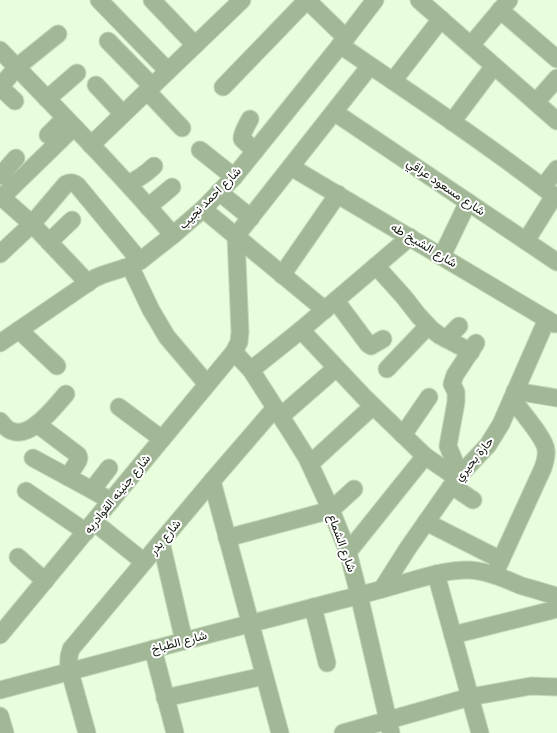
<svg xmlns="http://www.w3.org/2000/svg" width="557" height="733" font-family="Arial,Vazirmatn,sans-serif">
<rect width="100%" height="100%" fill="#e7fddc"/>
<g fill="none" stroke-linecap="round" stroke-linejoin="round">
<g stroke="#c4d8ba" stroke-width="19">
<g id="minor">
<polyline points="99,0 168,71"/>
<polyline points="152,0 195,45"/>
<polyline points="419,0 557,121"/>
<polyline points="500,10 557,59"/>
<polyline points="108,41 152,86"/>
<path d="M340,45C358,57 375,69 393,81C449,119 504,157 557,198"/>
<polyline points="471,45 509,0"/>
<path d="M0,50C59,111 118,171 173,235"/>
<polyline points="393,81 441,19"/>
<polyline points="96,85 123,114"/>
<polyline points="0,87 17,67 58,34"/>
<polyline points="0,87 15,101"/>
<polyline points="223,87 307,0 346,38"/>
<polyline points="147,91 182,128"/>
<polyline points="47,99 77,73"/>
<polyline points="536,102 557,78"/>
<polyline points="334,112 557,262"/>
<path d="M250,119C247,125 242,132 242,139L255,151"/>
<polyline points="452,122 494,66"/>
<polyline points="48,135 65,118"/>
<polyline points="91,145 242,0"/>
<polyline points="200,150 234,177"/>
<polyline points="291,167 555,324"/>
<polyline points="0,176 16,158"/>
<path d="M128,184C138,179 146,174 154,166"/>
<polyline points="543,187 557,169"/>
<polyline points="219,192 251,218"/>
<polyline points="0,196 32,224 88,283"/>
<polyline points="0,199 74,127"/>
<polyline points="148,207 172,187"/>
<polyline points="203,209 325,310"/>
<polyline points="526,241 554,196"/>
<polyline points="49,242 72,220"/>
<path d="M0,254L32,224L66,184C70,182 73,182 77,185L140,261"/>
<polyline points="442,256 468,202"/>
<polyline points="130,266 151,310 167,337 207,384"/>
<polyline points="376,266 404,297 418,315 431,329 439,335 471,352"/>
<polyline points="282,275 338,194"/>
<polyline points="336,301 368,344 371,346 383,339"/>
<polyline points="19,330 57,366"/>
<polyline points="301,330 364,397 425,456 457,478"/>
<polyline points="446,339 459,326"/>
<polyline points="0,343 95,278 102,275 130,266 140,261 173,235 203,209 234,177 346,38 375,0"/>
<polyline points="234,352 251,370 292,434 307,458 331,510 348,552 359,595 391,733"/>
<polyline points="387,369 428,326"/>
<polyline points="251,370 301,330 410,237"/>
<polyline points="515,391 557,398"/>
<polyline points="119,407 162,439"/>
<polyline points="281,416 336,368"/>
<path d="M0,421C3,424 7,430 12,431C31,439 55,406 66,394"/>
<polyline points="37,424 78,455 79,458 78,461 68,477"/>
<polyline points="403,435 429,397"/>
<polyline points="33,458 92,490 111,501"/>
<polyline points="310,464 373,406"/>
<polyline points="460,475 448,446 456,402 456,392 452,384 455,375 476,343"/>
<polyline points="212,481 280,733"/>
<polyline points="452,486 473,500"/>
<polyline points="92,490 109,468"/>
<polyline points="26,491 86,532"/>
<polyline points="94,522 144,562"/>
<polyline points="426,522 501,560"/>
<polyline points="227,538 331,510 354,489"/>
<polyline points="161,542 184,641"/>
<polyline points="348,552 425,456"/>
<polyline points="18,557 45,581"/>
<polyline points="436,574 480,733"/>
<path d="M494,575L543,468C545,462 547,456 546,450C545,438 520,410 512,399"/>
<polyline points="382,589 408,548 457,478 488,445 501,424 547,319"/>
<polyline points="313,607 327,663"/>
<polyline points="0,635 234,352 239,342 240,332 236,236 370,66"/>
<polyline points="453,635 557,609"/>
<polyline points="153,649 175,733"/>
<path d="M0,690C114,660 227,629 341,600C366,594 390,587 414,580C432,575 449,570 467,570C486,570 505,579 522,586C534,589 545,593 557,596"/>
<polyline points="165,698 264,676"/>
<polyline points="0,716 5,733"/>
<path d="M87,733L70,672C68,664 68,657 71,649L212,481L275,408"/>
<polyline points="343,733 470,697 531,686 557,687"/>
</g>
</g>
<use href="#minor" stroke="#a1b796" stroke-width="17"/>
</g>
<g text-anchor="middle" stroke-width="4" stroke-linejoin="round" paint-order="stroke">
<g font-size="12" fill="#0e150a" stroke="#fff">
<text transform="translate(446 187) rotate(34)" y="4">شارع مسعود عراقي</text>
<text transform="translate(210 198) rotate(-45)" y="4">شارع احمد نجيب</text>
<text transform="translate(424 245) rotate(31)" y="4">شارع الشيخ طه</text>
<text transform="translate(474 459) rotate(-50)" y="4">حارة بحيري</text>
<text transform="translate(117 494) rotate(-51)" y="4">شارع جنينه القوادريه</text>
<text transform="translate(165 537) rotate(-50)" y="4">شارع بدر</text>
<text transform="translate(342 543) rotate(70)" y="4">شارع الشماع</text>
<text transform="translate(179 642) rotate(-15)" y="4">شارع الطباخ</text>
</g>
</g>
</svg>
